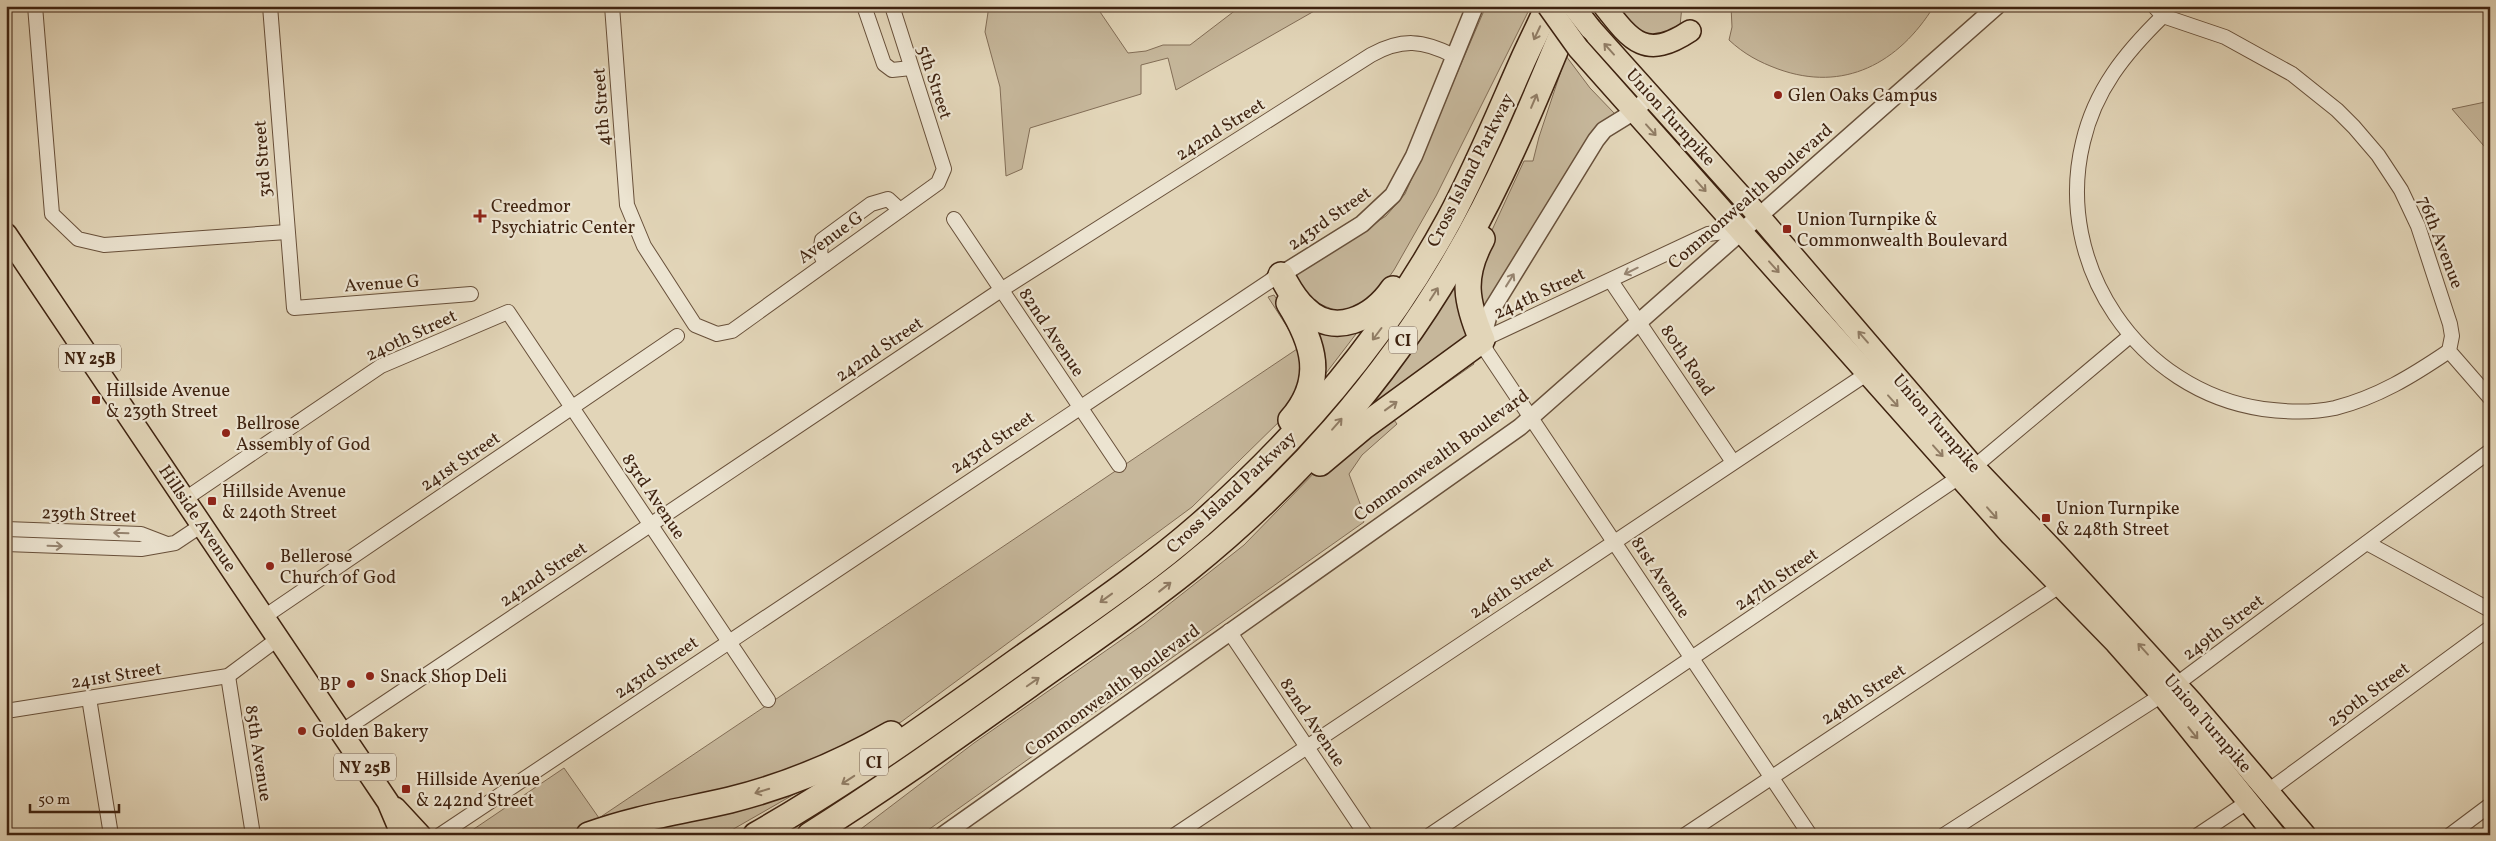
<svg xmlns="http://www.w3.org/2000/svg" width="2496" height="841" font-family="Vollkorn,serif">
<rect width="100%" height="100%" fill="#e2d5b8"/>
<filter id="stains"><feTurbulence type="fractalNoise" baseFrequency=".004" numOctaves="4"/><feColorMatrix values="0 0 0 0 .2 0 0 0 0 .09 0 0 0 0 .02 0 0 0 .5 -.17"/></filter>
<radialGradient id="worn" r=".72"><stop offset=".6" stop-color="#630" stop-opacity="0"/><stop offset="1" stop-color="#630" stop-opacity=".3"/></radialGradient>
<g fill="#c6b79b" stroke="#826d56">
<polygon points="989,6 1096,6 1128,53 1146,51 1163,45 1190,45 1241,6 1323,6 1176,90 1168,58 1141,65 1141,94 1030,128 1022,169 1006,176 1000,87 985,32"/>
<polygon points="1486,6 1529,6 1530,8 1436,196 1394,270 1375,297 1355,310 1337,311 1307,299 1294,275 1386,216 1405,194"/>
<polygon points="1614,6 1682,6 1680,26 1673,33 1646,36 1625,19"/>
<path d="M1731,6H1934C1899,63 1844,93 1778,69C1759,62 1744,54 1729,40L1732,27Z"/>
<polygon points="1566,56 1590,88 1615,114 1481,312 1474,269 1524,161 1533,161 1539,137"/>
<polygon points="2490,101 2490,153 2452,109"/>
<polygon points="1454,280 1463,282 1472,333 1369,409 1382,384"/>
<polygon points="1274,295 1298,331 1307,376 1287,414 1192,507 901,722 803,771 578,835 465,835 564,768 599,818 1300,347 1268,297"/>
<polygon points="1310,324 1353,329 1356,334 1320,381"/>
<polygon points="1472,361 1474,364 1394,420 1397,424 1362,455 1349,474 1362,509 1358,512 1364,522 921,835 853,835 974,743 1144,624 1244,545 1320,467"/>
<polygon points="812,784 723,835 619,835"/>
</g>
<g fill="none" stroke-linecap="round" stroke-linejoin="round">
<g stroke="#68503a" stroke-width="16">
<g id="minor">
<polyline points="35,6 52,214 78,239 104,245 287,232"/>
<polyline points="270,6 294,308 471,294"/>
<polyline points="612,6 627,205 644,246 695,325 717,334 732,331 938,183 944,169 892,6"/>
<polyline points="864,6 884,64 892,70 911,68"/>
<polyline points="2154,6 2163,16 2225,37 2292,74 2337,110 2354,127 2378,155 2401,190 2418,226 2450,324 2452,336 2449,351 2490,398"/>
<path d="M2163,16C2125,53 2095,90 2083,142C2053,265 2139,391 2263,409C2286,412 2312,413 2335,408C2378,397 2412,376 2449,351"/>
<polyline points="954,219 1119,465"/>
<polyline points="1741,230 1708,234 1482,340 1487,352 1810,835"/>
<polyline points="825,264 820,253 822,240 871,204 888,199 900,210"/>
<polyline points="1611,281 1733,462"/>
<polyline points="185,499 381,366 508,312 768,700"/>
<polyline points="6,529 141,534 167,544"/>
<polyline points="2367,543 2490,610"/>
<polyline points="6,544 141,549 175,543 202,525"/>
<polyline points="264,617 677,336"/>
<polyline points="1229,631 1366,835"/>
<polyline points="228,676 253,835"/>
<polyline points="89,698 111,835"/>
<polyline points="6,711 228,676 279,638"/>
<path d="M341,732L1001,290L1371,55C1402,38 1423,40 1454,56"/>
<polyline points="2268,791 2490,628"/>
<polyline points="440,835 1273,279"/>
<polyline points="1175,835 1868,373"/>
<polyline points="1430,835 1974,467 2130,336"/>
<polyline points="1685,835 2061,585"/>
<polyline points="1944,835 2162,695 2490,451"/>
<polyline points="2198,835 2249,801"/>
<polyline points="2450,835 2490,805"/>
</g>
</g>
<g stroke="#68503a" stroke-width="19">
<g id="tertiary">
<polyline points="1274,279 1362,224 1393,195 1414,156 1475,6"/>
<polyline points="1482,340 1489,314 1596,140 1604,130 1630,114 1651,96"/>
<polyline points="943,835 1520,427 1997,6"/>
</g>
</g>
<g stroke="#3f2310" stroke-width="24">
<g id="primary">
<path d="M1604,6C1632,42 1646,60 1690,31"/>
<polyline points="1591,29 1758,215 1974,467 2056,553 2191,701 2305,835"/>
<polyline points="1578,48 2011,535 2116,643 2162,695 2275,835"/>
<polyline points="6,234 388,802 402,835"/>
<polyline points="395,808 420,835"/>
</g>
</g>
<g stroke="#3f2310" stroke-width="28">
<g id="motorway">
<path d="M1281,275C1288,287 1294,300 1305,309C1334,338 1373,318 1393,289"/>
<path d="M1289,303C1314,343 1326,380 1291,420"/>
<path d="M1320,463L1363,427L1482,340C1466,302 1461,277 1482,239"/>
<path d="M589,835C635,818 683,811 730,800C786,786 841,763 891,734"/>
<path d="M756,835C847,783 931,723 1016,662C1078,618 1143,575 1200,525C1299,438 1386,336 1449,220C1477,168 1499,114 1523,60C1531,42 1540,25 1548,6"/>
<path d="M810,835C885,788 957,736 1029,685C1082,647 1137,610 1188,569C1293,485 1384,381 1452,266C1501,184 1536,97 1572,10"/>
</g>
</g>
<use href="#minor" stroke="#ece4d1" stroke-width="14"/>
<use href="#tertiary" stroke="#ece4d1" stroke-width="16"/>
<use href="#primary" stroke="#e2d5b8" stroke-width="21"/>
<use href="#motorway" stroke="#e2d5b8" stroke-width="25"/>
<g stroke="#3f2310" stroke-width="24" stroke-linecap="butt">
<g id="primary-bridge">
<polyline points="1548,6 1578,48"/>
<polyline points="1573,6 1591,29"/>
</g>
</g>
<use href="#primary-bridge" stroke="#e2d5b8" stroke-width="21"/>
</g>
<defs><path id="oneway-shaft" d="M-6 0H5M1.5-3L5.5 0L1.5 3" fill="none" stroke-width="1.6" stroke-linecap="round" stroke-linejoin="round" transform="scale(1.25)"/></defs>
<g stroke="#907c64">
<use href="#oneway-shaft" transform="translate(1537 33) rotate(115)"/>
<use href="#oneway-shaft" transform="translate(1609 49) rotate(-132)"/>
<use href="#oneway-shaft" transform="translate(1534 101) rotate(-67)"/>
<use href="#oneway-shaft" transform="translate(1651 130) rotate(48)"/>
<use href="#oneway-shaft" transform="translate(1701 186) rotate(48)"/>
<use href="#oneway-shaft" transform="translate(1774 267) rotate(48)"/>
<use href="#oneway-shaft" transform="translate(1434 294) rotate(-57)"/>
<use href="#oneway-shaft" transform="translate(1377 334) rotate(127)"/>
<use href="#oneway-shaft" transform="translate(1863 337) rotate(-131)"/>
<use href="#oneway-shaft" transform="translate(1893 401) rotate(48)"/>
<use href="#oneway-shaft" transform="translate(1391 406) rotate(-36)"/>
<use href="#oneway-shaft" transform="translate(1337 424) rotate(-49)"/>
<use href="#oneway-shaft" transform="translate(1938 451) rotate(48)"/>
<use href="#oneway-shaft" transform="translate(1992 513) rotate(49)"/>
<use href="#oneway-shaft" transform="translate(1165 587) rotate(-38)"/>
<use href="#oneway-shaft" transform="translate(1106 598) rotate(144)"/>
<use href="#oneway-shaft" transform="translate(2143 649) rotate(-132)"/>
<use href="#oneway-shaft" transform="translate(1033 682) rotate(-35)"/>
<use href="#oneway-shaft" transform="translate(2193 733) rotate(51)"/>
<use href="#oneway-shaft" transform="translate(848 780) rotate(147)"/>
<use href="#oneway-shaft" transform="translate(762 791) rotate(163)"/>
</g>
<g stroke="#968470">
<use href="#oneway-shaft" transform="translate(1631 271) rotate(154)"/>
<use href="#oneway-shaft" transform="translate(1510 280) rotate(-58)"/>
<use href="#oneway-shaft" transform="translate(121 533) rotate(-178)"/>
<use href="#oneway-shaft" transform="translate(55 546) rotate(2)"/>
</g>
<g fill="#8f2418" stroke="#ece4d1" stroke-width="2">
<circle cx="1778" cy="95" r="5"/>
<path d="M477.5 208.5h5v5h5v5h-5v5h-5v-5h-5v-5h5z"/>
<rect x="1782" y="224" width="10" height="10" rx="2.5"/>
<rect x="91" y="395" width="10" height="10" rx="2.5"/>
<circle cx="226" cy="433" r="5"/>
<rect x="207" y="496" width="10" height="10" rx="2.5"/>
<rect x="2041" y="513" width="10" height="10" rx="2.5"/>
<circle cx="270" cy="566" r="5"/>
<circle cx="370" cy="676" r="5"/>
<circle cx="351" cy="684" r="5"/>
<circle cx="302" cy="731" r="5"/>
<rect x="401" y="784" width="10" height="10" rx="2.5"/>
</g>
<g text-anchor="middle" stroke-width="4.5" stroke-linejoin="round" paint-order="stroke">
<g fill="#ece4d1" stroke="#735d4a" stroke-width="1">
<rect x="1389" y="326.5" width="28" height="27" rx="4"/>
<rect x="59" y="344.5" width="62" height="27" rx="4"/>
<rect x="860" y="748.5" width="28" height="27" rx="4"/>
<rect x="334" y="753.5" width="62" height="27" rx="4"/>
</g>
<g font-size="16" font-weight="bold" fill="#3f2310">
<text x="1403" y="346">CI</text>
<text x="90" y="364">NY 25B</text>
<text x="874" y="768">CI</text>
<text x="365" y="773">NY 25B</text>
</g>
<g font-size="18" fill="#3f2310" stroke="#ece4d1">
<text transform="translate(935 82) rotate(72)" y="6">5th Street</text>
<text transform="translate(601 107) rotate(-94)" y="6">4th Street</text>
<text transform="translate(1671 117) rotate(48)" y="6">Union Turnpike</text>
<text transform="translate(1220 129) rotate(-32)" y="6">242nd Street</text>
<text transform="translate(262 159) rotate(-94)" y="6">3rd Street</text>
<text transform="translate(1470 170) rotate(-63)" y="6">Cross Island Parkway</text>
<text transform="translate(1750 196) rotate(-41)" y="6">Commonwealth Boulevard</text>
<text transform="translate(1329 218) rotate(-35)" y="6">243rd Street</text>
<text transform="translate(830 237) rotate(-36)" y="6">Avenue G</text>
<text transform="translate(2441 242) rotate(69)" y="6">76th Avenue</text>
<text transform="translate(382 283) rotate(-4)" y="6">Avenue G</text>
<text transform="translate(1539 293) rotate(-25)" y="6">244th Street</text>
<text transform="translate(1052 332) rotate(56)" y="6">82nd Avenue</text>
<text transform="translate(411 335) rotate(-25)" y="6">240th Street</text>
<text transform="translate(879 349) rotate(-34)" y="6">242nd Street</text>
<text transform="translate(1688 360) rotate(56)" y="6">80th Road</text>
<text transform="translate(1937 423) rotate(49)" y="6">Union Turnpike</text>
<text transform="translate(992 442) rotate(-34)" y="6">243rd Street</text>
<text transform="translate(1441 455) rotate(-36)" y="6">Commonwealth Boulevard</text>
<text transform="translate(460 461) rotate(-34)" y="6">241st Street</text>
<text transform="translate(1231 492) rotate(-43)" y="6">Cross Island Parkway</text>
<text transform="translate(654 496) rotate(56)" y="6">83rd Avenue</text>
<text transform="translate(89 514) rotate(2)" y="6">239th Street</text>
<text transform="translate(198 518) rotate(56)" y="6">Hillside Avenue</text>
<text transform="translate(543 574) rotate(-34)" y="6">242nd Street</text>
<text transform="translate(1661 577) rotate(57)" y="6">81st Avenue</text>
<text transform="translate(1776 579) rotate(-34)" y="6">247th Street</text>
<text transform="translate(1511 587) rotate(-34)" y="6">246th Street</text>
<text transform="translate(2223 627) rotate(-37)" y="6">249th Street</text>
<text transform="translate(656 667) rotate(-34)" y="6">243rd Street</text>
<text transform="translate(116 675) rotate(-9)" y="6">241st Street</text>
<text transform="translate(1112 690) rotate(-36)" y="6">Commonwealth Boulevard</text>
<text transform="translate(1863 694) rotate(-33)" y="6">248th Street</text>
<text transform="translate(2368 694) rotate(-36)" y="6">250th Street</text>
<text transform="translate(1313 722) rotate(56)" y="6">82nd Avenue</text>
<text transform="translate(2208 723) rotate(49)" y="6">Union Turnpike</text>
<text transform="translate(259 753) rotate(81)" y="6">85th Avenue</text>
</g>
<g font-size="18" fill="#3f2310" stroke="#ece4d1" text-anchor="start">
<text x="1788" y="101">Glen Oaks Campus</text>
<text x="491" y="212">Creedmor<tspan x="491" dy="21">Psychiatric Center</tspan></text>
<text x="1797" y="225">Union Turnpike &amp;<tspan x="1797" dy="21">Commonwealth Boulevard</tspan></text>
<text x="106" y="396">Hillside Avenue<tspan x="106" dy="21">&amp; 239th Street</tspan></text>
<text x="236" y="429">Bellrose<tspan x="236" dy="21">Assembly of God</tspan></text>
<text x="222" y="497">Hillside Avenue<tspan x="222" dy="21">&amp; 240th Street</tspan></text>
<text x="2056" y="514">Union Turnpike<tspan x="2056" dy="21">&amp; 248th Street</tspan></text>
<text x="280" y="562">Bellerose<tspan x="280" dy="21">Church of God</tspan></text>
<text x="380" y="682">Snack Shop Deli</text>
<text x="341" y="690" text-anchor="end">BP</text>
<text x="312" y="737">Golden Bakery</text>
<text x="416" y="785">Hillside Avenue<tspan x="416" dy="21">&amp; 242nd Street</tspan></text>
</g>
</g>
<rect width="2496" height="841" fill="none" stroke="#e2d5b8" stroke-width="25"/>
<rect x="8" y="8" width="2481" height="826" fill="none" stroke="#3f2310" stroke-width="2.5"/>
<rect x="12" y="12" width="2471" height="816" fill="none" stroke="#3f2310"/>
<path d="M30 804v8h89v-8" fill="none" stroke="#3f2310" stroke-width="2.5"/>
<text x="38" y="804" font-size="15" fill="#3f2310" stroke="#ece4d1" stroke-width="4" paint-order="stroke">50 m</text>
<rect width="100%" height="100%" filter="url(#stains)"/>
<rect width="100%" height="100%" fill="url(#worn)"/>
</svg>
